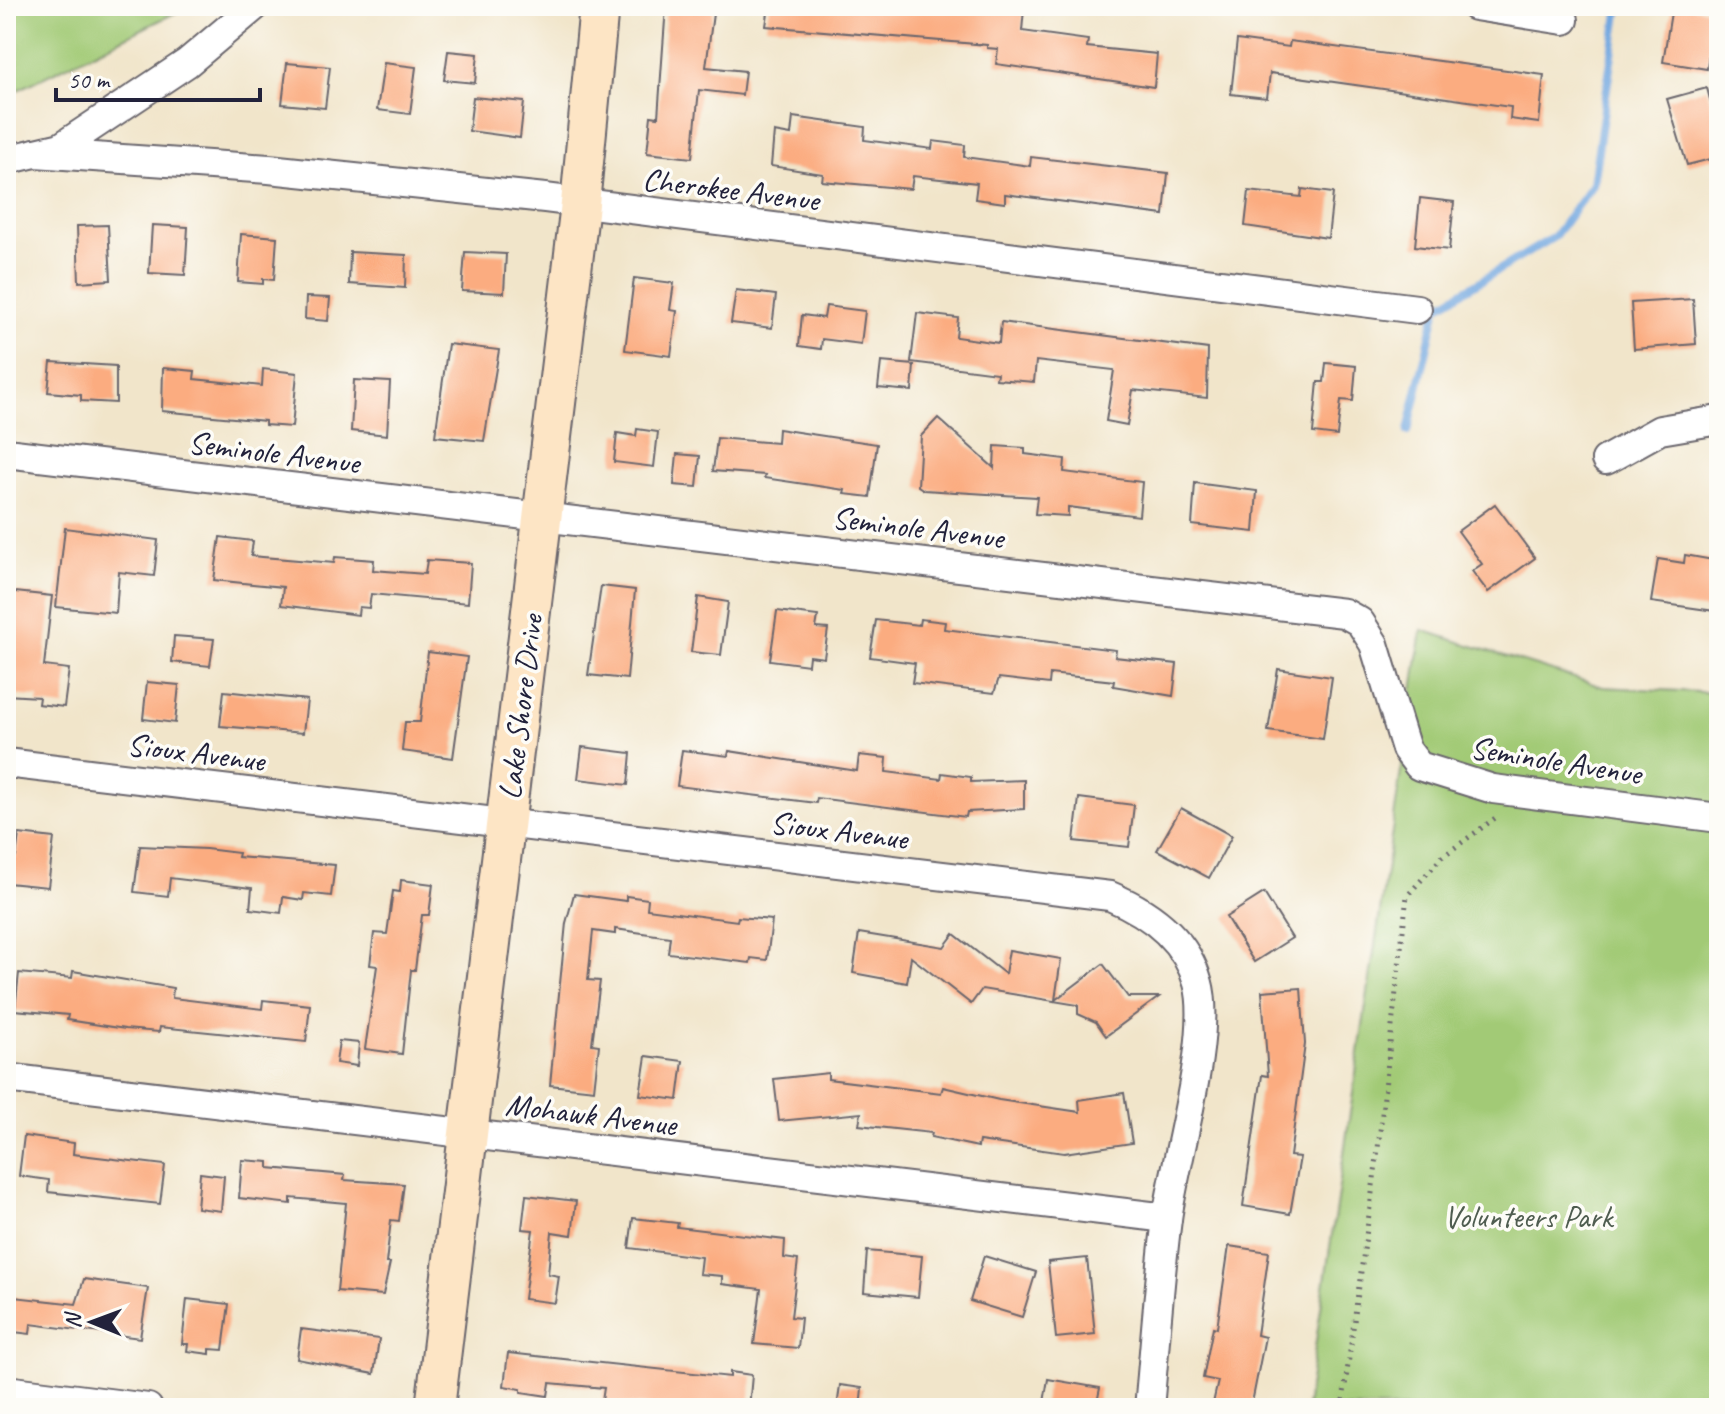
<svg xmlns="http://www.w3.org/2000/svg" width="1725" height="1414" font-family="Caveat,sans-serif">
<rect width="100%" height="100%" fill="#fdfcf7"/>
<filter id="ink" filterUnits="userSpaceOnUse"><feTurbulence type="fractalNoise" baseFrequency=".0125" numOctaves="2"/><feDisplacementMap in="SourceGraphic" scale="16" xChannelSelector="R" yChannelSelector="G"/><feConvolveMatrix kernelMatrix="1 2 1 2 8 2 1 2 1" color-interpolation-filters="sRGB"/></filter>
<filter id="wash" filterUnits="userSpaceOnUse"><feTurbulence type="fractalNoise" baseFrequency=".006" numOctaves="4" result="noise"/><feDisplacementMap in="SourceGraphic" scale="32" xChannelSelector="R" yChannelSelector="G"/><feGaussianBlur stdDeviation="1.8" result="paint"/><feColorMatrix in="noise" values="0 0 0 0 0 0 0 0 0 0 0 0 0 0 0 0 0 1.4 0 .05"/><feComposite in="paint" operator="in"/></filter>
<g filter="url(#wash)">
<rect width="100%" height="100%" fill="#f1e5ca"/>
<g fill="#a2ca76" stroke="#627658" stroke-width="2">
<polygon points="6,6 189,6 6,96"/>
<polygon points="1422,630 1603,687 1719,693 1719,1408 1306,1408"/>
</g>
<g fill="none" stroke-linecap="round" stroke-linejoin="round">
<polyline stroke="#73a8e0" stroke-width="8" points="1408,431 1437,307 1554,237 1593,184 1619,6"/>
</g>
<g id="blocks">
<g fill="#fbac80">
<polygon points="666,6 714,6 706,67 745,71 742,95 699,90 692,158 647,153 651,116 658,117"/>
<polygon points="769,6 992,6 1024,9 1022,31 1088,40 1087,47 1157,54 1154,87 996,64 998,49 987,48 987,45 766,26"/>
<polygon points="1672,6 1715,10 1707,69 1663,62"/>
<polygon points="1237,40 1289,47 1290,41 1544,75 1539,123 1510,119 1511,107 1270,73 1267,98 1231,94"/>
<polygon points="448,51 478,54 475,83 444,80"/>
<polygon points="287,63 330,67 325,108 282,104"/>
<polygon points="384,63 416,67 410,114 377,110"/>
<polygon points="1707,88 1713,111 1719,109 1719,157 1687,165 1667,99"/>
<polygon points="473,97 524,102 520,138 469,131"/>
<polygon points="793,117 865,127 864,140 932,149 933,141 965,145 964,157 1030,166 1031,157 1168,173 1164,215 1005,194 1005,203 975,199 977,183 913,176 911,189 822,181 823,174 771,166 774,132 791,135"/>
<polygon points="1302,189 1333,193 1328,238 1245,226 1249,191 1301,197"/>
<polygon points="1420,198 1454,202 1449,250 1415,246"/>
<polygon points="108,225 111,280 79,282 77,226"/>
<polygon points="152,225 188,227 185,275 149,273"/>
<polygon points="241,234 277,237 274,280 263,279 263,284 238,282"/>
<polygon points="350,252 406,255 405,288 349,284"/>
<polygon points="465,252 506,254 504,293 462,291"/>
<polygon points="634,278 674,283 670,310 677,311 671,356 625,350"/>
<polygon points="736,290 776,295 772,328 731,323"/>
<polygon points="306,297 330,298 328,321 305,319"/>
<polygon points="1693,299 1696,344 1634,349 1631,303"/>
<polygon points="826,306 865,311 861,344 822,339 821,349 799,346 802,315 824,318"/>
<polygon points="917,313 958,318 956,337 999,343 1001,322 1208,349 1207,398 1133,390 1127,425 1106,421 1114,370 1036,361 1034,382 996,379 997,373 911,362"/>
<polygon points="448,344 499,350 484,441 435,436"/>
<polygon points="51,362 116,366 116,403 81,401 81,395 48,392"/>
<polygon points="881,362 914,365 912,391 878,388"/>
<polygon points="1326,363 1356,366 1353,401 1341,400 1337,436 1313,433 1318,382 1324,382"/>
<polygon points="163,368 195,371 194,379 262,386 263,369 297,373 292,427 265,425 265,421 162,411"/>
<polygon points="354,380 390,382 387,435 351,431"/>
<polygon points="938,418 994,468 995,446 1025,448 1025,454 1065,459 1064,472 1142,482 1139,516 1068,507 1068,516 1035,514 1037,497 924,490 918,486 921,436"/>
<polygon points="637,429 658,432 654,467 614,462 617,433 636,436"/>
<polygon points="778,429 877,444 870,497 844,494 845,490 764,478 765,475 713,471 717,438 777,443"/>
<polygon points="677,454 700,456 697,487 674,485"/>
<polygon points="1195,483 1257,491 1254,532 1192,525"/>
<polygon points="1495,504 1535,558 1488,592 1472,571 1482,564 1458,531"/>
<polygon points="65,528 158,540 154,576 119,572 116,613 56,607"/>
<polygon points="220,537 253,541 251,556 334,563 335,557 374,560 373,570 425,574 427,560 471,563 468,603 371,594 369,608 359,607 358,615 281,605 283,587 214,580"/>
<polygon points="1685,555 1719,561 1715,611 1651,602 1658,559 1684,563"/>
<polygon points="601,586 635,590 627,679 588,675"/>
<polygon points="6,591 52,596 44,666 69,669 64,707 38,704 39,697 6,695"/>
<polygon points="698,597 728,602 721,655 691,652"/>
<polygon points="777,611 818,616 816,628 828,629 824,658 809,656 808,665 770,660"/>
<polygon points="920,619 945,622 944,629 1116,650 1115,657 1177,664 1173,696 1113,686 1114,681 1050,674 1049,684 999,678 994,693 912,683 915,663 870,657 876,620 919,625"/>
<polygon points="174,636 214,639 210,666 172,662"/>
<polygon points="428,652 467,657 453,758 402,751 405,722 420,722"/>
<polygon points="1278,669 1332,677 1323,739 1268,731"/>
<polygon points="147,682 179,685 175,723 143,719"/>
<polygon points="224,691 307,700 303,733 220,726"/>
<polygon points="582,747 631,753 628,785 578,779"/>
<polygon points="682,750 728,756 729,751 857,771 859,755 887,758 886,772 941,779 942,773 971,777 971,782 1024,780 1024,809 967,812 966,817 817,798 816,803 677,786"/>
<polygon points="1079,798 1134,805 1129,847 1074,841"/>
<polygon points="1181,808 1232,836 1209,878 1157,850"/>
<polygon points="19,834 54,838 48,887 8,883 11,856 16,857"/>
<polygon points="140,846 206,849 239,853 238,857 335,865 331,896 304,893 303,900 283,897 281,913 250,909 252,888 170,878 168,896 134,892"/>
<polygon points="401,880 433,884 429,915 422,915 415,970 411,970 402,1054 365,1049 377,966 370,965 374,933 387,934 393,891 400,892"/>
<polygon points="1264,893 1292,938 1254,962 1226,917"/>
<polygon points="574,894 626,901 626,896 648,899 647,909 737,921 738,917 772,920 767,960 751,958 750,963 668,953 670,937 615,929 615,934 593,931 588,980 600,981 592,1044 599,1045 594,1090 550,1085 566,923"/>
<polygon points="859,933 944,947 954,934 1005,974 1009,950 1061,959 1055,1000 1103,964 1128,997 1159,997 1106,1036 1096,1022 1078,1014 1078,1005 982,989 971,1004 911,957 907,983 853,973"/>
<polygon points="73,971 173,988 172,998 262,1009 263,1000 310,1005 306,1042 160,1027 159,1032 125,1029 67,1020 68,1015 15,1010 19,973 72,978"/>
<polygon points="1301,988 1305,1044 1290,1156 1300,1157 1290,1214 1243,1206 1262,1075 1268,1076 1262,991"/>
<polygon points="339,1041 359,1043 357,1066 336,1063"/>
<polygon points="646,1056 683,1061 678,1100 640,1095"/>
<polygon points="828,1073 828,1079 941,1093 943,1087 999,1100 1080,1112 1079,1100 1124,1093 1132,1143 1064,1153 979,1141 978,1147 931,1137 932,1133 859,1125 861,1113 779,1121 774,1079"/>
<polygon points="24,1136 74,1143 73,1154 165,1165 160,1204 48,1192 49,1180 19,1176"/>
<polygon points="242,1160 269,1162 269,1168 345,1175 344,1180 404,1184 399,1221 391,1220 386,1263 390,1263 383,1295 337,1291 346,1203 291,1198 291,1204 239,1198"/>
<polygon points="200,1173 224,1176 221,1211 197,1208"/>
<polygon points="526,1195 576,1201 572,1235 552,1232 548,1274 559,1276 555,1303 524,1299 533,1230 522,1229"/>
<polygon points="633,1218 678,1223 677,1227 785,1240 784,1258 798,1260 791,1317 801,1318 798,1348 754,1344 761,1289 722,1284 722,1276 699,1274 701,1257 629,1248"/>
<polygon points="1229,1246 1269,1252 1257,1335 1265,1337 1251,1408 1212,1408 1218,1381 1203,1378 1213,1327 1217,1328"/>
<polygon points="867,1251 922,1256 918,1297 864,1292"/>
<polygon points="984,1256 1036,1272 1022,1317 970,1301"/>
<polygon points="1087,1258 1095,1334 1056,1338 1048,1262"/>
<polygon points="84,1279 148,1288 140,1338 31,1324 30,1334 6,1331 6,1296 76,1304"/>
<polygon points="187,1299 229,1304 223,1350 210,1349 210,1354 187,1351 188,1344 182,1344"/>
<polygon points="301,1329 379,1339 374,1374 297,1359"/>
<polygon points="508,1353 730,1377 730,1372 752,1375 749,1408 671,1408 602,1401 604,1388 550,1383 548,1396 521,1392 521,1389 504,1386"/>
<polygon points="1048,1379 1100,1388 1096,1408 1043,1408"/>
<polygon points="840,1385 862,1388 860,1408 837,1408"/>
</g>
</g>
</g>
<g filter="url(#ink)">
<use href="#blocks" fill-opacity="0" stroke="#6a666d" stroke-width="2"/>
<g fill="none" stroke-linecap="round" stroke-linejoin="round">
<g stroke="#6a666d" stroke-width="32">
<g id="street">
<polyline points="1475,6 1564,20"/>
<polyline points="35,153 269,169 545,198 1417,309"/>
<polyline points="6,160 61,147 187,63 255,6"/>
<polyline points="6,453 1344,613 1360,622 1374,644 1406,749 1419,766 1493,789 1719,818"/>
<polyline points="1606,460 1660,430 1719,420"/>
<path d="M6,763L1110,896C1151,913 1186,940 1198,983C1213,1035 1175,1160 1167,1219C1159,1282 1155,1345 1149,1408"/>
<polyline points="6,1078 1167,1218"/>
<polyline points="6,1390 148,1408"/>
</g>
</g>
<g stroke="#6a666d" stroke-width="42">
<polyline id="secondary" points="435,1408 580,204 599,6"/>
</g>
<polyline stroke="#6a666d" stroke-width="5" stroke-dasharray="2 6" stroke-linecap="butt" points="1342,1408 1377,1157 1407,896 1442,857 1498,816"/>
<use href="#street" stroke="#fff" stroke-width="28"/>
<use href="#secondary" stroke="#fde5c5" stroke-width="38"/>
</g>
</g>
<g text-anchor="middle" stroke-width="7" stroke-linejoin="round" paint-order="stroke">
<g font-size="32" fill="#22223b" stroke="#fdfcf7">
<text transform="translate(731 189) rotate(7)" y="11">Cherokee Avenue</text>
<text transform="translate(274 452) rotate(7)" y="11">Seminole Avenue</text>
<text transform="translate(918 527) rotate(7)" y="11">Seminole Avenue</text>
<text transform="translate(520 707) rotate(-83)" y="11">Lake Shore Drive</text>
<text transform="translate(196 752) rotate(7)" y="11">Sioux Avenue</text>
<text transform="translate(1556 760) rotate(9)" y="11">Seminole Avenue</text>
<text transform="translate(839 830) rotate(7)" y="11">Sioux Avenue</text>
<text transform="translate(591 1114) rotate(7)" y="11">Mohawk Avenue</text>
</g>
<g font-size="32" fill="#4f5d50" stroke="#fdfcf7">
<text x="1528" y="1227">Volunteers Park</text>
</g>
</g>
<rect width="1725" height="1414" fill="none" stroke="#fdfcf7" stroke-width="32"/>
<g transform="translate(92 1322) rotate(271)" stroke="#fdfcf7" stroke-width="6" paint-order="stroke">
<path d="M0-6L14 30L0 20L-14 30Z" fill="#22223b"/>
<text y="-12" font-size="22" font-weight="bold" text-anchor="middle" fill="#22223b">N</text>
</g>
<path d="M56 88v12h204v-12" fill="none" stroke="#22223b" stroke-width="4"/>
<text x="68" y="88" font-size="24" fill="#22223b" stroke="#fdfcf7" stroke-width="6" paint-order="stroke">50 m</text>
</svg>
